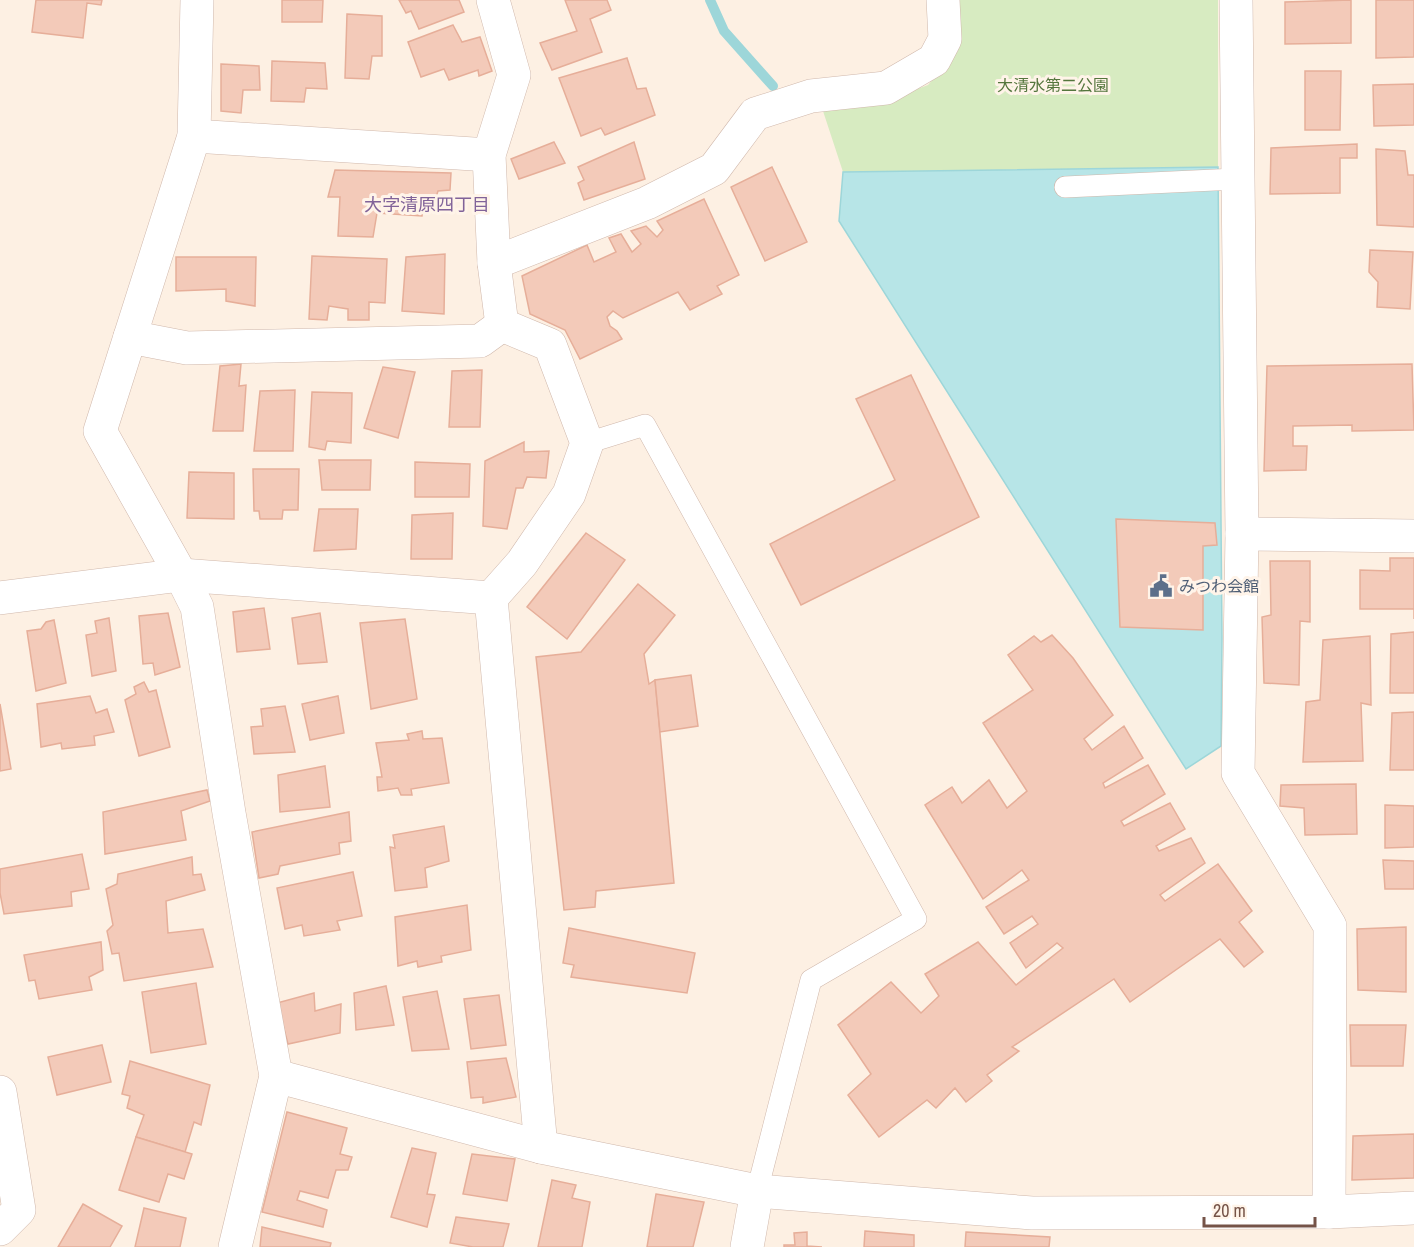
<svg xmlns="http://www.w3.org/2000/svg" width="1414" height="1247" font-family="'Archivo Narrow','Noto Sans JP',sans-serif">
<rect width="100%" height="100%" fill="#fdf0e3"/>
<polygon fill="#d7ebc1" points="957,0 1218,0 1218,167 843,172 823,111 882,102 928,85 958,51"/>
<polygon fill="#b7e5e7" stroke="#9dd6d9" stroke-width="1.5" points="1218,167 1222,638 1221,746 1186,769 839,221 843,172"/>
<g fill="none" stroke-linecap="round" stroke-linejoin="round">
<polyline stroke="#9dd6d9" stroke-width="10" points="710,0 724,31 773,86"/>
</g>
<g fill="#f3cab9" stroke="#e6ae99" stroke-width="1.5">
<polygon points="36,0 102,0 101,5 87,3 83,38 32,32"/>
<polygon points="282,0 323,0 322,22 282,22"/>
<polygon points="399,0 459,0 464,12 419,29 411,11 406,13"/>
<polygon points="565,0 607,0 611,10 590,19 602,52 552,70 540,43 577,31"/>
<polygon points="1351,0 1351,43 1285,44 1285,2"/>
<polygon points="1376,0 1414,0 1414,57 1376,58"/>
<polygon points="347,14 382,16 382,56 372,56 369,79 345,78"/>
<polygon points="453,25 462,42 480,37 492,71 479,76 478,70 449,80 444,69 421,77 408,42"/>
<polygon points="627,58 637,89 646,88 655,115 605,135 601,128 581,136 559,78"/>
<polygon points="272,61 325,63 327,89 306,88 304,102 271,101"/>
<polygon points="221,64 259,66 260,90 243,90 241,113 221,111"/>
<polygon points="1305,71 1341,71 1340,130 1305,130"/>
<polygon points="1414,84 1414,125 1374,126 1373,85"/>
<polygon points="554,142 565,163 519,179 511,159"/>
<polygon points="634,142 645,179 584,200 578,183 584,180 578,167"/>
<polygon points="1357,144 1357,158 1340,158 1340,193 1270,194 1271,148"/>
<polygon points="1376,149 1405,151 1408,175 1414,175 1414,227 1377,225"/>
<polygon points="772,167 807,242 765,261 731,187"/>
<polygon points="335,170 451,173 450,190 438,191 436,197 425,197 422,216 377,213 373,237 338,236 340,197 328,197"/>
<polygon points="704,199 739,275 717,286 722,294 690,310 678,292 623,318 613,311 607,317 610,326 617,331 622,339 580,359 565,330 530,314 522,276 587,245 594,262 616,252 609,238 621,234 632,252 641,244 631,231 646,226 657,237 663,230 657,221"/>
<polygon points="1370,250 1413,252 1410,309 1377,307 1378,282 1369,272"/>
<polygon points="445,254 444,314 402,311 406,257"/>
<polygon points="312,256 387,259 385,303 369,302 369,320 348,320 348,309 329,306 327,320 309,319"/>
<polygon points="176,257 256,257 255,306 226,301 226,289 176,291"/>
<polygon points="241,364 239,386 246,385 243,431 213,431 220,366"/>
<polygon points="1412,364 1414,430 1352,431 1352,425 1293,426 1293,446 1307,446 1306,470 1264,471 1267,366"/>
<polygon points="383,367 415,372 398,438 364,428"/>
<polygon points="482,370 480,427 449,427 452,371"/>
<polygon points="911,375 979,517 801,605 770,544 895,480 856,399"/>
<polygon points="295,390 293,451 254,451 260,391"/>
<polygon points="312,392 352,393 351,443 327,441 325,450 309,447"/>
<polygon points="524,442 524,452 549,451 546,478 527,477 523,488 516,488 507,529 483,526 485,461"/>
<polygon points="319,460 371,460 370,490 322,490"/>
<polygon points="415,462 470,464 469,497 415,497"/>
<polygon points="253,469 299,469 298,510 283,510 282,519 260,519 259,511 254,511"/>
<polygon points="189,472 234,473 234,519 187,518"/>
<polygon points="319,509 358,509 356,549 314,551"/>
<polygon points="453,513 452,559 411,559 412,515"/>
<polygon points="1116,519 1215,523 1217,545 1203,546 1203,630 1120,627"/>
<polygon points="586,533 625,560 567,639 527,607"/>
<polygon points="1390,558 1414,558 1414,619 1414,609 1360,609 1360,570 1390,571"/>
<polygon points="1270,561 1310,561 1310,622 1300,621 1299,685 1264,683 1262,617 1271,615"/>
<polygon points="638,584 675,615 644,654 649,684 655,680 674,883 596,891 595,907 564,910 536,657 581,652"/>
<polygon points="264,608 270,649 237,652 233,612"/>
<polygon points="168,613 180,667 155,675 153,663 143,664 139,616"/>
<polygon points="320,613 327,662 298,664 292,618"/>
<polygon points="109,618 116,671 92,676 86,635 97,633 95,621"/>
<polygon points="405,619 417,699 371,709 360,623"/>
<polygon points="54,620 66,683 36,691 27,631 41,629 46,622"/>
<polygon points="1414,632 1414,693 1390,693 1391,634"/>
<polygon points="1052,635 1073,658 1113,715 1084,739 1092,750 1124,726 1143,758 1103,783 1105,788 1148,765 1165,794 1121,821 1124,826 1170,803 1185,829 1156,846 1159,851 1191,838 1205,863 1160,895 1165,901 1218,864 1252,911 1239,922 1263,952 1244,967 1220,939 1130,1002 1114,979 1012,1047 1019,1051 987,1075 992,1081 966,1102 955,1088 936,1108 927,1100 879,1137 848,1095 871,1074 838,1025 891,982 921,1013 939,996 925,974 978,942 1016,985 1063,948 1057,943 1026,968 1010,943 1038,924 1032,916 1004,934 986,907 1029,880 1022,870 983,899 925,805 952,787 962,803 989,780 1007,808 1027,791 983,723 1033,690 1008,655 1034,636 1041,642"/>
<polygon points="1370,636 1371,705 1361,703 1363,761 1303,762 1306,702 1320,700 1323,640"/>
<polygon points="691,675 698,726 660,732 655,680"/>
<polygon points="144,682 149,692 156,690 170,747 139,756 125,700 136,694 134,687"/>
<polygon points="90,696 96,713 107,709 114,732 94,736 95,745 62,749 61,743 41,747 37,704"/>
<polygon points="338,696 344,733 310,740 302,704"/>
<polygon points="0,704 11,769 0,771"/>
<polygon points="285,706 295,752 254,754 251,727 263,726 261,709"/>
<polygon points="1414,712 1414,770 1390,770 1392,713"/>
<polygon points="422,731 423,739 442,738 449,783 411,789 412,795 401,795 398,788 378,791 377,777 382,777 376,743 409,740 407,734"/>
<polygon points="325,766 330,807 280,812 278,775"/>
<polygon points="1356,784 1357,834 1305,835 1304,808 1280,806 1281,785"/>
<polygon points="207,790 210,801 181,811 186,840 105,854 103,812"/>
<polygon points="1385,805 1414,806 1414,847 1385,848"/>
<polygon points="349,812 351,841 339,843 340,854 280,866 278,874 259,878 252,832"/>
<polygon points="444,826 449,861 425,868 427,887 395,891 390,847 395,848 393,835"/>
<polygon points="82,854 89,889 71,892 72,906 4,914 0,893 0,869"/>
<polygon points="192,857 193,875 201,874 205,890 166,901 168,933 203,929 213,967 124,981 119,953 112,954 107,931 113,925 106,889 117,884 118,874"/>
<polygon points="1383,860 1414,861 1414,889 1385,889"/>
<polygon points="353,872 362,916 337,921 340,930 304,936 302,925 285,929 277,888"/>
<polygon points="467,905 471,950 441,956 442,962 418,967 417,961 398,966 395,917"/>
<polygon points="1406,927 1406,992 1358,990 1357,929"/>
<polygon points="569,928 695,953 687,993 571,977 574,965 563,963"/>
<polygon points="101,942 103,970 89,977 92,990 39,999 35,980 29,981 24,955"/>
<polygon points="196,983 206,1044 151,1053 142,992"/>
<polygon points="386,986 394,1025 356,1030 354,993"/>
<polygon points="437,991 449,1049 412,1051 403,997"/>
<polygon points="314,993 315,1011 341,1004 340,1033 288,1044 277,1003"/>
<polygon points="499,995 506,1045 471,1049 464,999"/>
<polygon points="1350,1025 1406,1025 1403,1066 1351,1066"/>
<polygon points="102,1045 111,1082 57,1095 48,1057"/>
<polygon points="506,1058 516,1097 483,1103 483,1097 471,1098 467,1062"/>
<polygon points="130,1061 210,1085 201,1125 194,1122 185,1152 136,1137 144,1115 127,1108 130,1096 122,1094"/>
<polygon points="287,1112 347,1128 340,1154 352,1157 348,1170 336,1170 328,1198 300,1191 297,1200 327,1210 323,1227 262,1212"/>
<polygon points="1414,1134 1414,1178 1352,1180 1353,1136"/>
<polygon points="136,1137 192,1154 184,1179 168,1174 159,1202 119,1190"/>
<polygon points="412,1148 436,1153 427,1194 435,1195 427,1227 391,1217"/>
<polygon points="472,1154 515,1159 507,1201 463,1194"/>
<polygon points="552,1180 576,1185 572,1198 590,1202 582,1247 538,1247"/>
<polygon points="656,1194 704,1202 693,1247 647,1247"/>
<polygon points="83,1204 122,1226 110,1247 58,1247"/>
<polygon points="144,1208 186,1218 180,1247 135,1247"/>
<polygon points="456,1217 509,1224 503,1247 473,1247 450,1243"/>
<polygon points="262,1227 331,1243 330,1247 260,1247"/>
<polygon points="865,1231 914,1235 914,1247 864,1247"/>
<polygon points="807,1232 807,1246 822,1247 784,1247 784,1245 795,1245 794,1233"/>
<polygon points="966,1232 1050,1237 1049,1247 965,1247"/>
</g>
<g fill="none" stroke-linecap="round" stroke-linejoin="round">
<g stroke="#d0b8ac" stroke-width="22">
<g id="lane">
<polyline points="1065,187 1236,179"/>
<polyline points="587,443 645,425 916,919 811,980 757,1191"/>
</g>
</g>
<g stroke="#d0b8ac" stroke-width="34">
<g id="street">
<polyline points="197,0 194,136 100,431 181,575 197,607 229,813 276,1076 235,1247"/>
<polyline points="493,0 514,75 489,155 494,263 502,325 550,345 587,443 569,494 522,563 491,598 541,1147"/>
<polyline points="1236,0 1242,534 1238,773 1330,926 1329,1212"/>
<polyline points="194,136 489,155"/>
<polyline points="494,263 647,203 714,169 755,114 811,96 886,88 934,60 945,39 943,0"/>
<polyline points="130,337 187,348 480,341 502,325"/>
<polyline points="1242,534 1414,536"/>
<polyline points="0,598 181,575 491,598"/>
<polyline points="276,1076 541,1147 757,1191 1032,1213 1329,1212 1414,1208"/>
<polyline points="0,1092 19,1210 0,1229"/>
<polyline points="747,1247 757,1191"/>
</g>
</g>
<use href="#lane" stroke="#fff" stroke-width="21"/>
<use href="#street" stroke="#fff" stroke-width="33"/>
</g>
<defs>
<g id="civic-bare" transform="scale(1.8)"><path d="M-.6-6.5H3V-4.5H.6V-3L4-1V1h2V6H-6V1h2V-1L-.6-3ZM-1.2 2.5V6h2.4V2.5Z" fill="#5c6f8a" stroke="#fff4e9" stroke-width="2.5" paint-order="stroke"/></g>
</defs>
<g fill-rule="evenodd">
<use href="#civic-bare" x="1161" y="586"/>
</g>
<g text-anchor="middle" stroke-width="6" stroke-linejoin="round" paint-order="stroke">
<g font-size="16" fill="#54763d" stroke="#fff4e9">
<text x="1053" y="91">大清水第二公園</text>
</g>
<g font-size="16" fill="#4e5e75" stroke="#fff4e9" text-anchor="start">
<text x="1179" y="592">みつわ会館</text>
</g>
<g font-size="18" fill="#816399" stroke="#fff4e9">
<text x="427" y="211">大字清原四丁目</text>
</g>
</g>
<path d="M1204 1217v9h111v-9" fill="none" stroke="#755348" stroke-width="3"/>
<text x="1213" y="1217" font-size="18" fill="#755348" stroke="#fff4e9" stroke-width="4.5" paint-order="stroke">20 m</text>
</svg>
